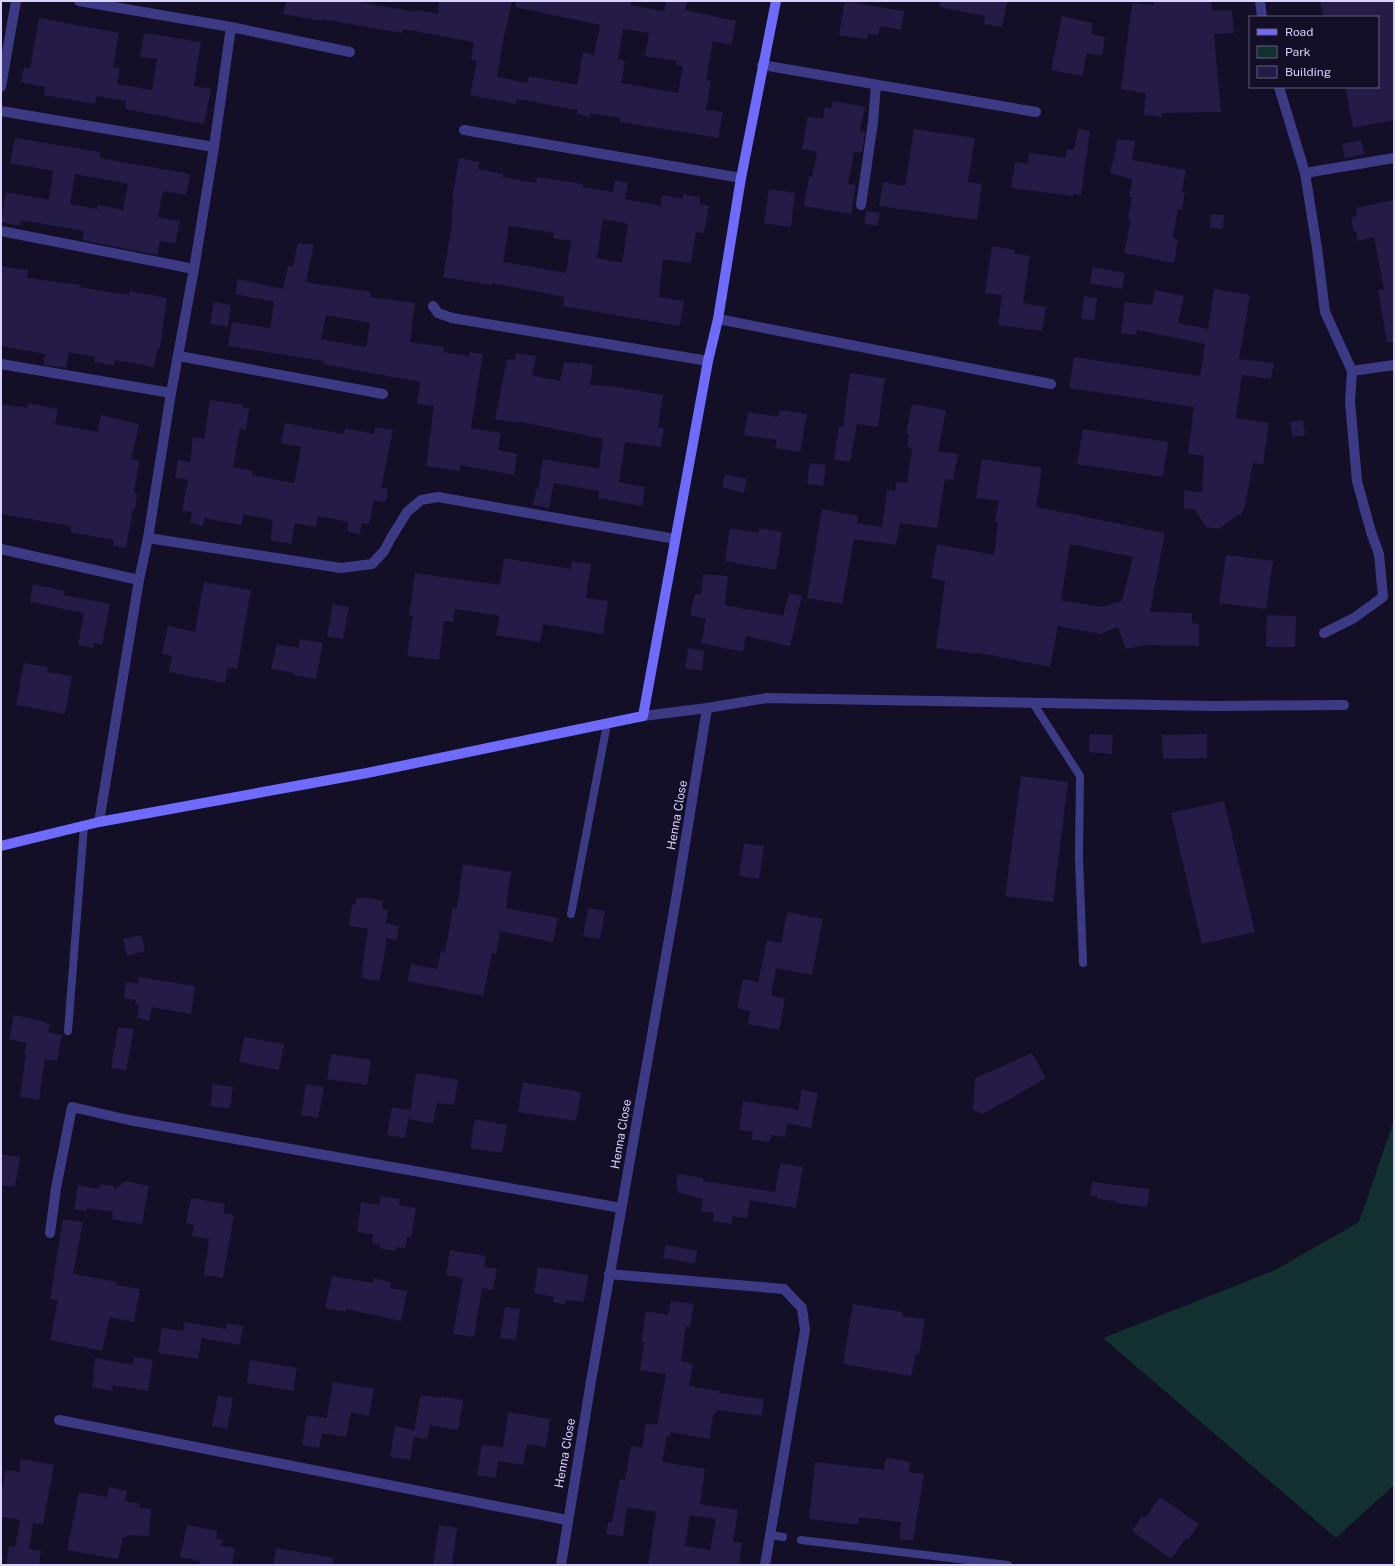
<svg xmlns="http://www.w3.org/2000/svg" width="1395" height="1566" font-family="'Public Sans',sans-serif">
<rect width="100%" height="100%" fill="#130f26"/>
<polygon fill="#12302f" points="1394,1120 1394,1485 1336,1538 1103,1338 1275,1270 1359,1222"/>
<g fill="#241b47" fill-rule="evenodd">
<path d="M286,1H354L415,12L416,10L438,14L439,1H512L504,37L497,77L527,83L529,76L577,85L583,52L594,55L600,25L515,7L516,1H631V5L664,11L666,1H687L685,10L736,21L731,45L713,41L706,80L711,81L706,110L723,112L718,138L620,122V118L590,113L589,117L577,114L578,110L517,99L516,104L470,95L477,61L471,60L474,42L403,29L402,33L323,19V21L283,14ZM623,29L649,33L645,56L677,61L676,65L683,66L678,93L621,83L625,61L618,59Z"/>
<polygon points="845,1 904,11 901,30 880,26 878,35 868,34 866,39 839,35"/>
<polygon points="940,1 1007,1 1002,27 984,24 985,16 939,7"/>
<polygon points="1154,1 1211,1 1212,11 1232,10 1234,33 1214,34 1221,112 1162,113 1162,117 1144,115 1146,94 1121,89 1132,3 1154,5"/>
<polygon points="1320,1 1394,1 1394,120 1353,128 1347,97 1346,87 1378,87 1378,17 1323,17"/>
<polygon points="1062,16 1093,23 1091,34 1105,37 1102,56 1087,53 1082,76 1051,70"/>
<polygon points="39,18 119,33 113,67 120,68 117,84 152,90 157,59 140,57 144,33 201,42 194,86 211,89 204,124 125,109 126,101 96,96 95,104 44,95 45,87 21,82 24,67 30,68"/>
<polygon points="833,101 865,107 860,131 865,132 862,153 854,152 848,184 856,185 851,214 804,206 809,177 812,177 817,152 802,149 808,116 823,119 825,107 831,108"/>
<polygon points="914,129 975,138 968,182 982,184 977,220 879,206 883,182 905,186"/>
<polygon points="1078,129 1090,131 1081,195 1073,194 1073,196 1011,188 1015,162 1028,164 1029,153 1066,158 1067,149 1074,150"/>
<path d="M15,138L100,152V158L190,174L186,195L163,191L158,217L180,221L175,244L160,241L157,255L82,240L84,231L21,220L20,226L1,222L6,192L49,200L53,171L10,163ZM75,174L128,184L123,210L98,205L97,209L70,204Z"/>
<polygon points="1117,139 1135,141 1132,160 1186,170 1182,192 1185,192 1182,210 1178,209 1173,238 1178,239 1174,263 1124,253 1131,219 1128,219 1132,197 1129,197 1132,179 1110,173 1115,152"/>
<polygon points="1361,140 1364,154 1345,158 1342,144"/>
<path d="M459,158L480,162L478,169L503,174V177L536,183L537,177L583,184V187L613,192L615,180L628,183L625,199L661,206L662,195L683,199V194L700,197L699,204L709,206L704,233L696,232L691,263L663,259L659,297L684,301L680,326L563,306L564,297L492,283V285L443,277L453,217H451L454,199L452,198ZM603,219L628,224L622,263L597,258ZM509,226L554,233L553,238L571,241L566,273L503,262Z"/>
<polygon points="769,189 795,193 791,227 764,223"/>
<polygon points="1394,200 1394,342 1387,342 1378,290 1384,289 1374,237 1358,241 1356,232 1354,232 1351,217 1357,216 1356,208"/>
<polygon points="866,211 880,213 877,226 864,223"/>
<polygon points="1211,214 1224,215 1223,229 1210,228"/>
<path d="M298,243L314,245L306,282L371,292L370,297L415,303L410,342L444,347L443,352L469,356L470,352L483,354L471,428L501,433L498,450L517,454L514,475L460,465V471L426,466L434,406L417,404L420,382L323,364L324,361L228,346L232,322L270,328L274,302L235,294L238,279L283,289L288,266L293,267ZM326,315L370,323L366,347L321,339Z"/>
<polygon points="992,246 1015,250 1014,253 1030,256 1023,303 1046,307 1042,331 998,325 1002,295 985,293"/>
<polygon points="1,266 28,270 27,278 81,285 80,287 129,295 130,291 167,298 160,348 158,348 154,367 115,360 114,366 94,362 95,357 69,352 66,368 43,365 45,354 1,346"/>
<polygon points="1092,267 1125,273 1122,289 1090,283"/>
<polygon points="1214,289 1250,295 1239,359 1274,363 1271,379 1242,375 1236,418 1269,423 1263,464 1253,463 1245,505 1241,515 1239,514 1219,529 1206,527 1195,510 1184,508 1184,490 1202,493 1204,456 1188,454 1194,407 1069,388 1074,357 1200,376 1205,344 1137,330 1136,335 1121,333 1125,302 1152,305 1155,290 1184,296 1178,323 1208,329"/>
<polygon points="1084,296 1097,298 1094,320 1081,319"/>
<polygon points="214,302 231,305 228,327 210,324"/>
<polygon points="516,353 536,356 532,375 560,381 564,362 580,364 580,362 593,365 590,385 618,387 663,395 658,427 664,428 661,447 625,442 619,482 645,487 642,506 598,498 599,491 554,483 549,508 533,505 536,489 538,489 543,459 599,469 603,439 518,421 518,423 495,419 507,359 515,360"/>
<polygon points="850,373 885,378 878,427 857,424 850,462 834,459 839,426 843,427"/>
<polygon points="210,400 243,405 243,408 249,408 246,430 240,429 233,467 253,471 252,475 294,483 301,447 281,443 285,423 344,434 345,428 374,434 375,427 393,430 381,488 388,489 386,502 374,500 369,524 362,523 360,534 347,531 348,522 318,516 316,527 295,523 291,544 270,540 273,520 244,514 241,525 204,518 203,526 190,523 192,512 182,511 188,480 175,478 178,460 190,462 193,437 204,439"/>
<polygon points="28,403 58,409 55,424 97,432 101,415 139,424 131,460 139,461 134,493 137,493 135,510 133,509 126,548 113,546 114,540 70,532 71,526 1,514 1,404 27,408"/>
<polygon points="912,404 946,410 938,451 958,454 953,480 945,479 937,528 900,523 896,545 854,539 842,604 807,598 822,509 858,516 857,523 882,527 887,490 895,491 896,482 907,483 912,448 907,447 909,434 906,433"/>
<polygon points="780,410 807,414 800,452 775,448 777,440 744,435 748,412 778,417"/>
<polygon points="1303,420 1305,435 1292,437 1290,422"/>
<polygon points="1083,429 1168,442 1163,477 1077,464"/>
<path d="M982,459L1042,468L1036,507L1165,533L1150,612L1192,613V623L1199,624V646L1145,645L1126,649L1118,627L1100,634L1058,626L1050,667L975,652V654L936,648L945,581L931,578L937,544L994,555L998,522H995L999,501L976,498ZM1070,544L1133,557L1122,601L1100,607L1061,600Z"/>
<polygon points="810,463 826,465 823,486 807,484"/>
<polygon points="725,474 747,479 744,493 722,487"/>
<polygon points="730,528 758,533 759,528 782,532 776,570 725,561"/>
<polygon points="1226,555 1273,561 1266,609 1219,603"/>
<polygon points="504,558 571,569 572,561 591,564 586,598 608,601 603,634 543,624 540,642 496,635 500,616 455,609 453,622 444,621 439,660 407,656 413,616 409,615 415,573 500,585"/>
<polygon points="703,574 728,576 725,605 783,616 789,593 802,596 790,646 746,636 743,652 701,643 706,619 690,615 695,594 701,595"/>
<polygon points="204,582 251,590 237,669 228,667 225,683 169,672 172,656 162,654 168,626 195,632"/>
<polygon points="33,584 65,591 64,595 110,604 102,645 94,643 93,648 78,645 84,613 30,602"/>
<polygon points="333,604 349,607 343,639 327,636"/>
<polygon points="1267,615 1296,616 1295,647 1266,647"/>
<polygon points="300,639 323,643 316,679 294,675 294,673 271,669 277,644 298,648"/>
<polygon points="688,648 704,651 702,671 685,668"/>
<polygon points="24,663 48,667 47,672 72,676 65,714 16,705"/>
<polygon points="1090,734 1113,735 1112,754 1089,752"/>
<polygon points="1207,734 1207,758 1163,759 1162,735"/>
<polygon points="1021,776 1068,782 1053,902 1005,896"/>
<polygon points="1224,801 1255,932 1202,944 1171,813"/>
<polygon points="744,843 764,846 759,879 739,876"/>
<polygon points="463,864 511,872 506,908 558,918 553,942 500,931 496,954 492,953 483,996 408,981 411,964 437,969 441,951 445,952 453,907 457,908"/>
<polygon points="362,897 383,901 382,909 388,910 386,923 399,926 397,940 387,938 380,981 362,978 363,969 362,969 368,929 349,926 352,904 355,905 356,898 361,899"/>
<polygon points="588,908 605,911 600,939 583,936"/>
<polygon points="787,912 823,919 812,975 776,968 771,996 785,998 779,1030 748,1024 750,1011 737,1008 743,979 758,982 767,940 781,943"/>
<polygon points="141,935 145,951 127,956 123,939"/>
<polygon points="139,977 195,986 191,1014 152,1007 149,1021 137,1018 139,1005 135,1005 136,1000 124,998 126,982 138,984"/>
<polygon points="14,1015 43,1021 43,1022 50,1024 48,1032 62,1035 57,1061 45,1059 39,1100 20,1097 26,1055 24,1054 27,1043 9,1039"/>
<polygon points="118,1027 134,1029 126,1070 111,1068"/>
<polygon points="244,1037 284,1044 279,1070 239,1062"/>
<polygon points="1032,1053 1046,1078 983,1114 973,1110 975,1078"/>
<polygon points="331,1054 371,1060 367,1085 327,1079"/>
<polygon points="416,1073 458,1080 454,1105 437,1103 433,1124 409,1119"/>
<polygon points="523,1082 581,1092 576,1121 518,1112"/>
<polygon points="213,1084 233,1087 230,1109 210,1106"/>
<polygon points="306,1084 324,1087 318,1118 301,1115"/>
<polygon points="802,1090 818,1093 811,1128 787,1123 785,1137 771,1135 770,1142 752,1140 753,1132 739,1130 743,1101 798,1110"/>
<polygon points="392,1107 410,1110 405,1138 387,1135"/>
<polygon points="475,1119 507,1125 502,1153 470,1148"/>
<polygon points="1,1154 20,1157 15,1187 1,1185"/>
<polygon points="780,1163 803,1167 796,1208 750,1200 747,1218 733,1216 731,1224 713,1221 714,1213 701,1211 703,1199 677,1192 678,1187 676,1186 678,1174 703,1178 703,1181 775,1192"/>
<polygon points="125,1181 149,1186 142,1224 112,1219 113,1212 87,1208 86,1211 74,1209 78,1185 99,1189 100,1184 114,1186 114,1190"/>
<polygon points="1092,1182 1150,1189 1147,1207 1114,1203 1115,1201 1097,1199 1097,1196 1090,1195"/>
<polygon points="380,1196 400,1199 399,1205 416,1208 411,1238 407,1237 405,1248 396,1247 395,1251 379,1248 380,1244 372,1243 373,1234 357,1232 361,1202 379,1205"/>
<polygon points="191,1198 225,1204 223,1213 234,1215 223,1278 204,1275 209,1239 192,1236 194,1225 186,1223"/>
<polygon points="63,1219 83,1222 73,1274 117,1282 116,1285 140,1289 134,1322 110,1317 102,1351 50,1340 58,1300 50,1299"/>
<polygon points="666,1245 697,1251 695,1264 663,1258"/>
<polygon points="450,1250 486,1256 484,1267 497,1269 493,1290 482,1288 474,1337 453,1334 463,1278 446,1275"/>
<polygon points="538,1267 588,1275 584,1302 566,1300 565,1304 553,1302 554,1297 534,1293"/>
<polygon points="332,1276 373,1283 373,1278 391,1282 390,1288 407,1291 401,1321 346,1309 346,1312 325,1308"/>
<path d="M671,1301L694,1304L690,1327L686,1326L681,1361L693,1364L689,1386L720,1391L719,1393L764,1399L762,1416L717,1410L716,1413L714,1412L709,1439L671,1432L670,1437L667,1436L662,1462L705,1469L700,1504L738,1510L733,1542L742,1543L739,1565H648L656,1512L627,1507L623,1536L606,1534L608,1522H612L620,1479L625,1480L631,1446L642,1448L646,1423L657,1425L666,1374L640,1370L644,1342L641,1341L646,1311L668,1315ZM690,1515L716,1519L710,1550L685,1546Z"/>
<polygon points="853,1304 903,1312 902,1316 925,1319 919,1354 916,1353 911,1376 843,1364"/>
<polygon points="505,1307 520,1309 516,1340 500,1338"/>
<polygon points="184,1322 226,1329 227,1323 243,1326 240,1345 202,1338 198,1359 158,1353 162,1328 183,1331"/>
<polygon points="134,1357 153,1360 148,1391 113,1385 112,1391 92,1387 95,1372 93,1372 95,1358 133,1365"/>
<polygon points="250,1360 297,1368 293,1391 247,1383"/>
<polygon points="333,1382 374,1389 369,1416 351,1412 346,1437 322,1433 319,1448 302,1445 307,1415 327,1418"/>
<polygon points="218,1395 233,1398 227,1429 212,1426"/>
<polygon points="421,1395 441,1398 441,1396 463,1400 458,1430 430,1425 427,1439 414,1437 410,1460 390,1457 395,1426 414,1430"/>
<polygon points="508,1412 550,1419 546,1447 527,1444 523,1465 498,1461 496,1478 477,1475 482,1444 503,1448"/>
<polygon points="886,1458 910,1462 909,1472 924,1474 913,1541 899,1539 901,1522 859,1517 858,1525 809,1519 815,1462 884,1470"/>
<polygon points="21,1459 54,1465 43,1524 33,1523 29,1549 41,1551 39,1565 6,1565 9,1546 15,1547 20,1520 1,1517 1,1495 6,1470 19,1472"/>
<polygon points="109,1487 127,1491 125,1501 140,1504 139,1508 151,1509 149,1536 127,1535 127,1537 123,1537 118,1559 67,1550 79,1492 107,1497"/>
<polygon points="1160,1497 1199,1524 1188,1540 1186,1538 1171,1559 1132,1531 1142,1516 1145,1518"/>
<polygon points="187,1525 217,1531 216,1539 223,1540 221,1546 235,1548 232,1565 199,1565 200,1561 180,1557"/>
<polygon points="439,1525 457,1528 452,1565 433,1565"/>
<polygon points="276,1548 333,1558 333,1565 273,1565"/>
</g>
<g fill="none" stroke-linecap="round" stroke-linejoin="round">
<g stroke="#3d3a85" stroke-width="8">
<polyline points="1033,703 1080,776 1079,857 1083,963"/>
<polyline points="571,914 607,724"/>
<polyline points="68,1031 84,826"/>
<polyline points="771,1535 783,1537"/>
<polyline points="801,1540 1008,1565"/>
</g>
<g stroke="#3d3a85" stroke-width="10">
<polyline points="79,1 231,27"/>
<polyline points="1260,1 1262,17"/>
<polyline points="762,65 1036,112"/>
<polyline points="1,87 16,1"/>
<polyline points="1279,87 1305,173 1317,248 1325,312 1352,371 1350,402 1357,481 1371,532 1379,554 1383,597 1354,618 1324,633"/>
<polyline points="1,111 214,147"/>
<polyline points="464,130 741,178"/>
<polyline points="1305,173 1394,158"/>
<polyline points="861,205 873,122 876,85"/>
<polyline points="1,231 194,269"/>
<polyline points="433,306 438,313 452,318 708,361"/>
<polyline points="718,319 1051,384"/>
<polyline points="179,356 383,394"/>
<polyline points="1,364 171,393"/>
<polyline points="1352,371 1394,365"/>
<polyline points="148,538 341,568 372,564 384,551 391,538 407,512 421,500 438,497 675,539"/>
<polyline points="1,549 139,580"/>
<polyline points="643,716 707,708 767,698 1214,706 1344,705"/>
<polyline points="99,822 139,580 148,538 171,393 194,269 214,147 231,27 350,52"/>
<polyline points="50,1233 56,1188 72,1107 129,1120 621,1208"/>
<polyline points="609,1274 784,1289 802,1308 805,1330 765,1565"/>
<polyline points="59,1420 567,1520"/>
<polyline points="561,1565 591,1381 677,893 707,708"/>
</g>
<polyline stroke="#6f6bff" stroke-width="10" points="1,846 99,822 367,773 643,716 708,361 718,319 741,178 776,1"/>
</g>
<g text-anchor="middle" stroke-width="3.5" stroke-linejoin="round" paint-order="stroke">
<g font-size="12" fill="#d9d4ff" stroke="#130f26">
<text transform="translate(677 815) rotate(-80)" y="4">Henna Close</text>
<text transform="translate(621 1134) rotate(-80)" y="4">Henna Close</text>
<text transform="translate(565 1453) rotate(-80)" y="4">Henna Close</text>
</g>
</g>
<rect width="1395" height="1566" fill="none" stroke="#d9d4ff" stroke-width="4"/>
<rect x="1249" y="16" width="130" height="72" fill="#130f26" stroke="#625e7d"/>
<rect x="1257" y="29" width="20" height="6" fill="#6f6bff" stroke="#625e7d"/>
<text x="1285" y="36" font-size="12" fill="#d9d4ff">Road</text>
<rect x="1257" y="46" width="20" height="12" fill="#12302f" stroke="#625e7d"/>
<text x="1285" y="56" font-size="12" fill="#d9d4ff">Park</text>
<rect x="1257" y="66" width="20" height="12" fill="#241b47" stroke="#625e7d"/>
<text x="1285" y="76" font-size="12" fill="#d9d4ff">Building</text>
</svg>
